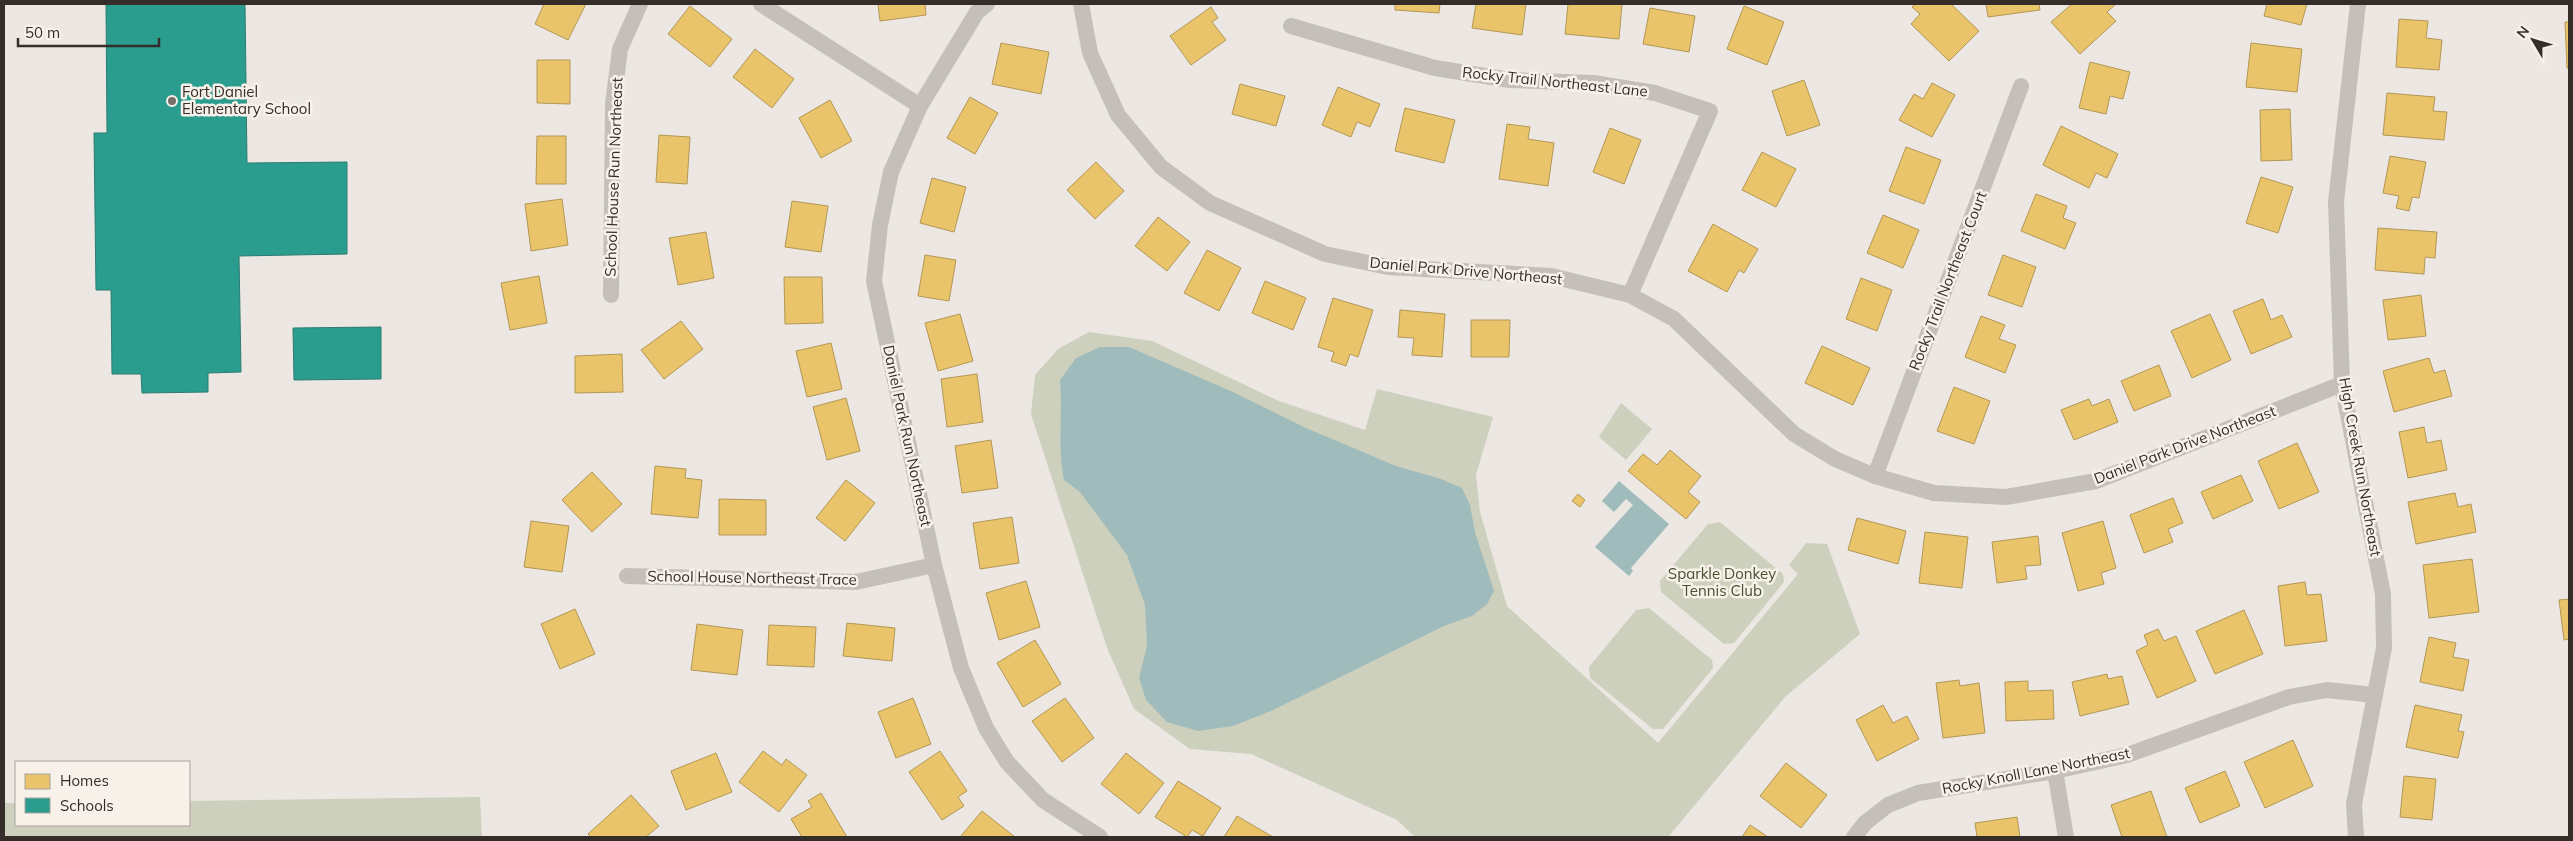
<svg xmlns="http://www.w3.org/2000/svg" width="2573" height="841" font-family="Mulish,sans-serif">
<rect width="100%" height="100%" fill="#ece7e2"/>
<g fill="#cdd0bd">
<polygon points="1089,332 1152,341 1279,401 1365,430 1377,389 1493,417 1476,475 1480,512 1507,606 1658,743 1798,574 1789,565 1806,543 1827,544 1860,634 1786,696 1668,837 1415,837 1397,820 1251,754 1190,749 1134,709 1107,648 1031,414 1035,375 1058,349"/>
<polygon points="1621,403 1652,429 1626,460 1599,437"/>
<polygon points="1720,522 1783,574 1784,582 1734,643 1724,644 1661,592 1660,581 1708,524"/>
<polygon points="1649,608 1712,660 1713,668 1663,729 1653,729 1590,678 1589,667 1636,610"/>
<polygon points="480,797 482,837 4,837 4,803 16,803 16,825 189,825 189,801"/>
</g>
<g fill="#a0bbbb">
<path d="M1100,347H1129L1233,392L1306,428L1396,466L1441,479L1462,488L1470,505L1475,532L1494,591L1487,604L1472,616L1444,626L1273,710L1233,726L1198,731L1167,722L1146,700L1139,678L1147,646L1145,605L1127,555L1080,492L1064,480C1057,447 1063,414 1060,380L1076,358Z"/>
<polygon points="1619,481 1669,524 1631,568 1633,571 1629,576 1595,547 1633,505 1626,499 1614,512 1602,501"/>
</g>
<g fill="#e9c46a" stroke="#b39756">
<polygon points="544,4 586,4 568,40 535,24"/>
<polygon points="878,4 925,4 926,15 880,21"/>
<polygon points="1395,4 1440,4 1439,13 1395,10"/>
<polygon points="1476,4 1526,4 1522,35 1472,28"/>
<polygon points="1568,4 1622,4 1619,39 1565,34"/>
<polygon points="1915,4 1951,4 1979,31 1949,61 1911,24 1920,14 1912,7"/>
<polygon points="1986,4 2039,4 2040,10 1988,17"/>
<polygon points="2072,4 2116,4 2107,12 2116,21 2080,54 2051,22"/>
<polygon points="2267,4 2307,4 2301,25 2264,16"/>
<polygon points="690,6 732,39 710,67 668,34"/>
<polygon points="1744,6 1784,22 1767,65 1727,49"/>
<polygon points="1211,7 1218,18 1212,22 1226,40 1191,65 1170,36"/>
<polygon points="1650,8 1695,16 1689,52 1643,44"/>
<polygon points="2399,19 2428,21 2426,38 2442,40 2439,70 2396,67"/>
<polygon points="2565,22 2569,22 2569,68 2567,68"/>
<polygon points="1001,43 1049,52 1041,94 992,84"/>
<polygon points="2251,43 2302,49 2297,92 2246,87"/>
<polygon points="755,49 794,79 772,108 733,77"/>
<polygon points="537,60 570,60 570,104 537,103"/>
<polygon points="2090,62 2130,72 2123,99 2110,96 2106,114 2079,108"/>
<polygon points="1804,80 1820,125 1787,136 1772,91"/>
<polygon points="1932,83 1955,95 1932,137 1899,120 1914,94 1923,99"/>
<polygon points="1240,84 1285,96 1276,126 1232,114"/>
<polygon points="1338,87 1380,104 1370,127 1357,122 1351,137 1322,125"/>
<polygon points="2387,93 2435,97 2433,111 2447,112 2444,140 2383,135"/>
<polygon points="970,97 998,113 975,154 947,138"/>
<polygon points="830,100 852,141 821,158 799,118"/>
<polygon points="1405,108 1455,120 1444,163 1395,151"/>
<polygon points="2290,109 2292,160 2261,161 2260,110"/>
<polygon points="1507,124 1530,127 1528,139 1554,143 1548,186 1499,179"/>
<polygon points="2061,126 2118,154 2107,178 2096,173 2089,188 2043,165"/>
<polygon points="1610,128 1641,140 1624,184 1593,172"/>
<polygon points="659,135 690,137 687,184 656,182"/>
<polygon points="537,136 566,136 566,184 536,184"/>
<polygon points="1906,147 1941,160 1924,204 1889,191"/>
<polygon points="1762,152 1796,169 1776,207 1742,190"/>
<polygon points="2390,156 2426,162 2419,198 2412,197 2409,211 2396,208 2399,196 2383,193"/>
<polygon points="1096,162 1124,191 1095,219 1067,190"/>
<polygon points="2261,177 2293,187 2278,233 2246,223"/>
<polygon points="932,178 966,187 954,232 920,223"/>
<polygon points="2036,194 2067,206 2063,218 2076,223 2065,249 2021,231"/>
<polygon points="562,199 568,245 531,251 525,204"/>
<polygon points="792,201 828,206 821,252 785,247"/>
<polygon points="1883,215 1919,230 1903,268 1867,253"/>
<polygon points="1158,217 1190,242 1167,271 1135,246"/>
<polygon points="1713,224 1758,249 1744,273 1739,270 1727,292 1688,271"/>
<polygon points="2378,228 2437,232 2435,258 2425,257 2424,274 2375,270"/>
<polygon points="706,232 714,278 678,285 669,238"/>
<polygon points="1207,250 1241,268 1219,311 1184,293"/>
<polygon points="925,255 956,260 949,301 918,296"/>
<polygon points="2003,255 2036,267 2022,307 1988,295"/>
<polygon points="539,276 547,323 510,330 501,283"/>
<polygon points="784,277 822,277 823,323 785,324"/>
<polygon points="1861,278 1892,290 1877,331 1846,319"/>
<polygon points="1265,281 1306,298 1293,330 1252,313"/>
<polygon points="2421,295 2426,336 2388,340 2383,300"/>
<polygon points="1333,298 1373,310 1358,357 1350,354 1346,366 1331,361 1334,352 1318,347"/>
<polygon points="2263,299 2271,320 2282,315 2292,337 2251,354 2233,311"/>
<polygon points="1400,310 1445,314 1442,357 1412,355 1414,338 1398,337"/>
<polygon points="960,314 973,361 938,371 925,323"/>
<polygon points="2210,314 2231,360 2192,378 2171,331"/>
<polygon points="1981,316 2005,325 1999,339 2016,345 2005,373 1965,357"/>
<polygon points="1471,320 1510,320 1509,357 1471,357"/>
<polygon points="681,321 703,349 664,379 641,350"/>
<polygon points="831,343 842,389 807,397 796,351"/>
<polygon points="1822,346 1870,368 1853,405 1805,383"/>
<polygon points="622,354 623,392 575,393 575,356"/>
<polygon points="2429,358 2434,373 2445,370 2452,396 2394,412 2383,371"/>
<polygon points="2159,365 2171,396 2134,411 2121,381"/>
<polygon points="977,374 983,422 947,427 941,379"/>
<polygon points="1954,387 1990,401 1974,444 1937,431"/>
<polygon points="846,398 860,451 827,460 813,407"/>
<polygon points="2089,399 2092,406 2109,399 2118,422 2074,440 2061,410"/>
<polygon points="2424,427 2427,443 2441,440 2447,470 2408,478 2399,432"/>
<polygon points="991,440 998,488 962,493 955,446"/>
<polygon points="2297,443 2319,492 2279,509 2258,461"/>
<polygon points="1670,450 1701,476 1688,492 1700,502 1686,519 1628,471 1643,454 1657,465"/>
<polygon points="655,466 686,469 685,478 702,480 698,518 651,514"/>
<polygon points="592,472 622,504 592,532 562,500"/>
<polygon points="2241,475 2253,501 2213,519 2201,492"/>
<polygon points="846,480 875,503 845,541 816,518"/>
<polygon points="2455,493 2458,507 2471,504 2476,532 2416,544 2408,502"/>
<polygon points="1578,494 1585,500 1580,507 1572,501"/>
<polygon points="2173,498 2183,523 2168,529 2173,542 2144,553 2130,515"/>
<polygon points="719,499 766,500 766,535 719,535"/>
<polygon points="1012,517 1019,563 980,569 973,523"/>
<polygon points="1857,518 1906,531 1898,564 1848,550"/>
<polygon points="531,521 569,526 562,572 524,567"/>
<polygon points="2103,521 2116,568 2101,573 2104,584 2078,591 2062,533"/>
<polygon points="1925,532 1968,537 1962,588 1919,583"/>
<polygon points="2038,536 2041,565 2025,566 2027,579 1997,583 1992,542"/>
<polygon points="2472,559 2479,612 2429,618 2423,565"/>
<polygon points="1026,581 1040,627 999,640 986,593"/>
<polygon points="2305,582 2307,595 2321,594 2327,641 2285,646 2278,586"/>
<polygon points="2569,599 2569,639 2564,640 2559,600"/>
<polygon points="575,609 595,654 560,669 541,624"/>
<polygon points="2244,610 2263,654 2215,674 2196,631"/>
<polygon points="847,623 895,628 892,661 843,656"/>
<polygon points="697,624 743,630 737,675 691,670"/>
<polygon points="769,625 816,627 814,667 767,665"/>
<polygon points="2158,629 2164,641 2176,636 2196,681 2157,698 2136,651 2148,645 2144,635"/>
<polygon points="2429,637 2456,643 2453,657 2469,660 2463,691 2420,682"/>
<polygon points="1035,640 1061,684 1023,707 997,663"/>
<polygon points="2107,674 2108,679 2122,676 2129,704 2080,716 2072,682"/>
<polygon points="1959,680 1960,686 1979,683 1985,733 1943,738 1936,683"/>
<polygon points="2028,681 2028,691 2053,690 2054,719 2006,721 2005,682"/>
<polygon points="913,698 931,744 896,758 878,712"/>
<polygon points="1065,698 1094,738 1062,762 1032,721"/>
<polygon points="1883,705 1893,723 1907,716 1919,739 1877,761 1856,720"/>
<polygon points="2415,705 2462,715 2458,731 2464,732 2458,758 2406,747"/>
<polygon points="2293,740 2313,786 2265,808 2244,762"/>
<polygon points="763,751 782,765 786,759 807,775 779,812 739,782"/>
<polygon points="940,751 967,791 958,797 964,806 942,820 909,772"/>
<polygon points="716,753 732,792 686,810 671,771"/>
<polygon points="1126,753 1164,783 1139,814 1101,784"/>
<polygon points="1786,763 1827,795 1801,828 1760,796"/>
<polygon points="2225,771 2240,806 2200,823 2185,788"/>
<polygon points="2404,776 2436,779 2432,820 2400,817"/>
<polygon points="1178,781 1221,808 1203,836 1192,830 1187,837 1155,817"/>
<polygon points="2151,791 2167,837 2122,837 2111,805"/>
<polygon points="821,793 847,837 802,837 791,819 812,807 808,801"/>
<polygon points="631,795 659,826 646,837 591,837 588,834"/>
<polygon points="982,811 1015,837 960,837"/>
<polygon points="1237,816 1273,837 1224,837"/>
<polygon points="2017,817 2020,837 1977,837 1975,823"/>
<polygon points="1750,825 1768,837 1742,837"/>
</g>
<g fill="#2a9d8f" stroke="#2d7b70">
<polygon points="106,4 245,4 247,163 347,162 347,254 239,256 241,372 208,373 208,392 142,393 141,374 112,374 111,290 96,290 94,133 107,133"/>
<polygon points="381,327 381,379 294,380 293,328"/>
</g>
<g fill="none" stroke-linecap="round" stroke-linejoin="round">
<g stroke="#c5bfbb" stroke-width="16">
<polyline points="761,4 920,106"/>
<polyline points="987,4 977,12 920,106 891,172 880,225 874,281 934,565 961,668 986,728 1007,762 1043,800 1100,837"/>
<polyline points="1081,4 1090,53 1118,115 1161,167 1210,203 1325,254 1388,267 1551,276 1630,295 1674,319 1794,434 1835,459 1875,476 1934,493 2006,497 2096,481 2342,384"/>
<polyline points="1291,26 1435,68 1510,80 1593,83 1655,93 1710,111 1630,295"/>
<polyline points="611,295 613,104 620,49 640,4"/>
<polyline points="1875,476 2021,86"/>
<polyline points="627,576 856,582 934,565"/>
<polyline points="2055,771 2066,837"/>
<polyline points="1854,837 1865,823 1888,805 1918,793 2055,771 2127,755 2289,697 2327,690 2374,695"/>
<polyline points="2356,837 2354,804 2384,648 2383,594 2342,384 2336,202 2358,4"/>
</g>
</g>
<circle fill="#756e6a" stroke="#f8f1ea" stroke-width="2" cx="172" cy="101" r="5"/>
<g text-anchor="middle" stroke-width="5" stroke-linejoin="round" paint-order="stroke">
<g font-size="15" fill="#352d29" stroke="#f8f1ea">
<text transform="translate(1555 82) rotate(6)" y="5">Rocky Trail Northeast Lane</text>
<text transform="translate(614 177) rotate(-88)" y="5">School House Run Northeast</text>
<text transform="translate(1466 271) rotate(5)" y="5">Daniel Park Drive Northeast</text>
<text transform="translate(1948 281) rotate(-69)" y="5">Rocky Trail Northeast Court</text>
<text transform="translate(907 436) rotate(78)" y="5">Daniel Park Run Northeast</text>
<text transform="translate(2185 445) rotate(-21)" y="5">Daniel Park Drive Northeast</text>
<text transform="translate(2360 467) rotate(80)" y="5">High Creek Run Northeast</text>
<text transform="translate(752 578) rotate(1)" y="5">School House Northeast Trace</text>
<text transform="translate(2036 771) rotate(-11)" y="5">Rocky Knoll Lane Northeast</text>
</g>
<g font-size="15" fill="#352d29" stroke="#f8f1ea" text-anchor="start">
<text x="182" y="97">Fort Daniel<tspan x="182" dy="17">Elementary School</tspan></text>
</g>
<g font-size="15" fill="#455130" stroke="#f8f1ea">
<text x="1722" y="579">Sparkle Donkey<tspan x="1722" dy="17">Tennis Club</tspan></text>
</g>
</g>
<rect width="2573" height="841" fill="none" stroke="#352d29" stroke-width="10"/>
<rect x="15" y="761" width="175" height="65" fill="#f8f1ea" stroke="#aaa39d"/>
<rect x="25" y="774" width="25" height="15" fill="#e9c46a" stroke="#aaa39d"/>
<text x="60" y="786" font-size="15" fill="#352d29">Homes</text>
<rect x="25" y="798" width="25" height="15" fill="#2a9d8f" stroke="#aaa39d"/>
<text x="60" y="811" font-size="15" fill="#352d29">Schools</text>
<g transform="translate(2533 40) rotate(308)" stroke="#f8f1ea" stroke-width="4" paint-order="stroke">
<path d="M0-4L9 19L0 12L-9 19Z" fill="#352d29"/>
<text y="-8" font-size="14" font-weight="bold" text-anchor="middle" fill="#352d29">N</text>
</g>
<path d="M18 38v8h141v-8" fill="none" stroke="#352d29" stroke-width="2.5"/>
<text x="25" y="38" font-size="15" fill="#352d29" stroke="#f8f1ea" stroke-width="4" paint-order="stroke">50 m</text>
</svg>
